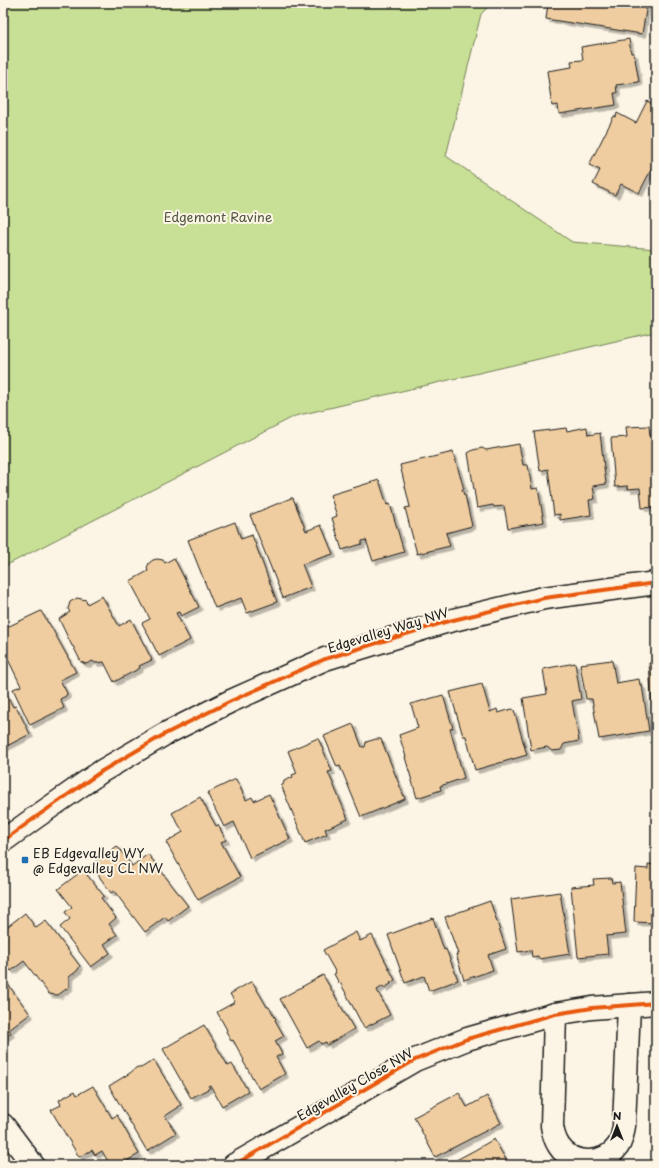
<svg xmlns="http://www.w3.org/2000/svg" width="659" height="1168" font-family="'Playpen Sans',sans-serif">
<defs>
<filter id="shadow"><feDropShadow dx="3.5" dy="3.5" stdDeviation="0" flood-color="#0004"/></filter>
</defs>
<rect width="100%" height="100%" fill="#fcf5e5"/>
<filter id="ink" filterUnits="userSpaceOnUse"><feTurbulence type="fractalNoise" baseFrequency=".025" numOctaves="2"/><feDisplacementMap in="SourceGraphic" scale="8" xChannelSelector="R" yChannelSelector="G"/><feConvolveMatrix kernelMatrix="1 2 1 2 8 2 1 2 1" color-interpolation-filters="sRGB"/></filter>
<g filter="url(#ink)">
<polygon fill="#c8e095" stroke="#727e58" points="3,3 492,3 481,14 446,156 572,242 656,249 656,333 650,333 295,416 3,567"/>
<g fill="#efcda0" stroke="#1c1c1c" filter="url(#shadow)">
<polygon points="548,3 639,3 647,4 642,34 546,19"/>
<polygon points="629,39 631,53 634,53 639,82 616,85 617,93 614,93 616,105 559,114 558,105 552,106 547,71 572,67 571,61 583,60 581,47"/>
<polygon points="647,101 656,106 656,160 639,193 621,184 615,195 593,184 600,170 589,165 614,116 616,117 617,113 636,123"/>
<polygon points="649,426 650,436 656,436 656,507 642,508 640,488 628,489 628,486 615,487 611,438 627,437 626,427"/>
<polygon points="587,427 588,435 600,433 606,484 593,486 595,499 589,500 591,515 560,520 560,514 554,515 548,469 540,471 534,432 566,428 567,431"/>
<polygon points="519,444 523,465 528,465 532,489 538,488 544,522 508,528 504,506 494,507 493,505 477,508 468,453 473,450 482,448 486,450"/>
<polygon points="453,452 464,489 462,489 464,495 465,495 472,526 446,533 450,546 417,554 405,508 410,507 400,465"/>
<polygon points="379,480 387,505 390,504 404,552 373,561 366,540 362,541 362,544 342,550 332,518 337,516 330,495"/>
<polygon points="291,498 293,498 306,531 321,525 333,554 302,564 311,587 283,598 250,515"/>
<polygon points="235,522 241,539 252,535 277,602 247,613 241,598 215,608 188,540"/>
<polygon points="174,558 199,607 181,616 179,612 176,613 190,640 159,656 142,623 150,619 130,581 148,571 147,568 149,563 153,560 157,559 163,560 165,563"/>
<polygon points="102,596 119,626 131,619 152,660 139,666 140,668 114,682 104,662 95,663 93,661 86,664 81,662 73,646 72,646 59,619 70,612 68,609 70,602 77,598 86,600 87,604"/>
<polygon points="41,611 48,623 49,623 76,672 60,680 67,693 66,696 60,699 64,708 30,725 13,689 21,686 3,649 3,629"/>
<polygon points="612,660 616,683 639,679 640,685 642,685 649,731 599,739 592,699 586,699 580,664"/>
<polygon points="575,663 581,699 572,701 579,741 564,744 561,750 552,751 547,747 531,750 523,698 547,694 543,669"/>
<polygon points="649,663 656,663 656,723 653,724"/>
<polygon points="482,684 490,712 497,709 498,713 512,709 514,710 527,755 475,770 466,736 463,736 450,692"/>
<polygon points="3,688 13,707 16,706 30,734 3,748"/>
<polygon points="443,695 453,728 450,729 464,778 440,786 441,790 417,798 405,757 406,757 399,735 418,728 411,704"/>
<polygon points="353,724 362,747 365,747 366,742 376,739 381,739 405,799 361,817 340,766 337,767 324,736"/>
<polygon points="318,738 332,771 328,772 348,819 325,829 327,834 305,843 281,785 283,785 284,781 293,777 292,775 297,773 288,751"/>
<polygon points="236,779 246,800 252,797 254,801 269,794 290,839 250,858 234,822 224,827 207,793"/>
<polygon points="200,797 216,826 218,825 226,840 221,842 240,877 198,900 166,842 183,832 172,813"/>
<polygon points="117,846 132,866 148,854 188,906 168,921 165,917 145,932 114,891 111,893 91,865"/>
<polygon points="648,864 656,865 656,923 634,922 636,868 648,869"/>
<polygon points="83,870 104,896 101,898 116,918 109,924 117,935 104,944 110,953 91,967 60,927 70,919 65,912 72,907 58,889"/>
<polygon points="611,878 612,883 620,882 626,934 606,936 608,954 578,957 571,887 594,885 593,879"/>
<polygon points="560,892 570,954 539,959 538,956 532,957 531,950 518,952 511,899"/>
<polygon points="490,901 506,949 488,955 493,970 464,980 456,954 458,954 445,917"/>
<polygon points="25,913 36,928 46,921 80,966 77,971 69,977 69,987 58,995 49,994 24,961 11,971 3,961 3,930"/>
<polygon points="433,918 444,950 446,949 458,980 429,991 424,976 405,983 388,935"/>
<polygon points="356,932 360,941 372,935 395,980 390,983 391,984 384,988 383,986 377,990 390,1015 364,1028 340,982 339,983 334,974 336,973 323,950"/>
<polygon points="323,975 354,1029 327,1045 326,1042 321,1044 319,1041 307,1048 280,999"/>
<polygon points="3,978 30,1014 9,1030 11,1033 3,1039"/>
<polygon points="252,981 267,1007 269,1007 276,1019 275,1020 284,1036 275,1041 282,1054 276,1057 285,1074 259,1089 243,1061 244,1060 233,1040 231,1041 226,1031 227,1030 217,1012 235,1002 230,994"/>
<polygon points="204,1025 228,1066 232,1064 248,1091 222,1106 210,1085 208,1086 210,1088 191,1098 163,1049"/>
<polygon points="154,1060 181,1105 178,1106 179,1107 165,1116 176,1133 147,1151 109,1086 130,1073 137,1067 141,1068"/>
<polygon points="93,1086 112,1118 117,1115 139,1154 119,1165 110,1165 102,1151 95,1155 92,1150 79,1157 51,1110 61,1105 59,1100 75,1091 77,1095"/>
<polygon points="459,1093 467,1107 487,1096 501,1123 435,1157 414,1117"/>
<polygon points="494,1139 509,1165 447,1165 475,1150"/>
</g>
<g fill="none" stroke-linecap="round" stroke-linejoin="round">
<g stroke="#1c1c1c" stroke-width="25">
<g id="minor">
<polyline points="3,841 36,817 102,771 165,734 231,701 325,659 445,622 544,598 656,583"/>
<path d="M555,1014L552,1126C553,1133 555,1140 559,1146C572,1166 604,1166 618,1146C622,1140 623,1133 624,1126L629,1005"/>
<polyline points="3,1125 33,1165"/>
<polyline points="234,1165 415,1060 467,1039 555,1014 592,1008 656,1003"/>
</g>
</g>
<use href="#minor" stroke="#fcf5e5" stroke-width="22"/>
<g stroke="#fcf5e5" stroke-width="6">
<g id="cycleway">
<polyline points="3,841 36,817 102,771 165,734 231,701 325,659 445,622 544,598 656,583"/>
<polyline points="234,1165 415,1060 467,1039 555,1014 592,1008 656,1003"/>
</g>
</g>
<use href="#cycleway" stroke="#e8590c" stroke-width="4"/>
</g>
</g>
<rect fill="#1f6fb2" stroke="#fcf5e5" stroke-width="1.5" x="21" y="856" width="8" height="8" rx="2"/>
<g text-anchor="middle" stroke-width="4" stroke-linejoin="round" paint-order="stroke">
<g font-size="13" fill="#505740" stroke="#fcf5e5">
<text x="218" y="222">Edgemont Ravine</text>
</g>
<g font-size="13" fill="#1c1c1c" stroke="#fcf5e5">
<text transform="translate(388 630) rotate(-17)" y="5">Edgevalley Way NW</text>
<text transform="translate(355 1084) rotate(-30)" y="5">Edgevalley Close NW</text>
</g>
<g font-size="13" fill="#1c1c1c" stroke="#fcf5e5" text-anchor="start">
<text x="33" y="858">EB Edgevalley WY<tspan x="33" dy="15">@ Edgevalley CL NW</tspan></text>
</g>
</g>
<rect width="659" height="1168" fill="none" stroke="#fcf5e5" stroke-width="16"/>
<rect x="8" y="8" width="643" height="1152" fill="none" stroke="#1c1c1c" stroke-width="1.5" filter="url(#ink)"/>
<g transform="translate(617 1126)" stroke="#fcf5e5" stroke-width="3" paint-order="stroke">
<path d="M0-3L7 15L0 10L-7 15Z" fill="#1c1c1c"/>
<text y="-6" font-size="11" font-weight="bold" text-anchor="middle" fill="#1c1c1c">N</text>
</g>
</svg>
